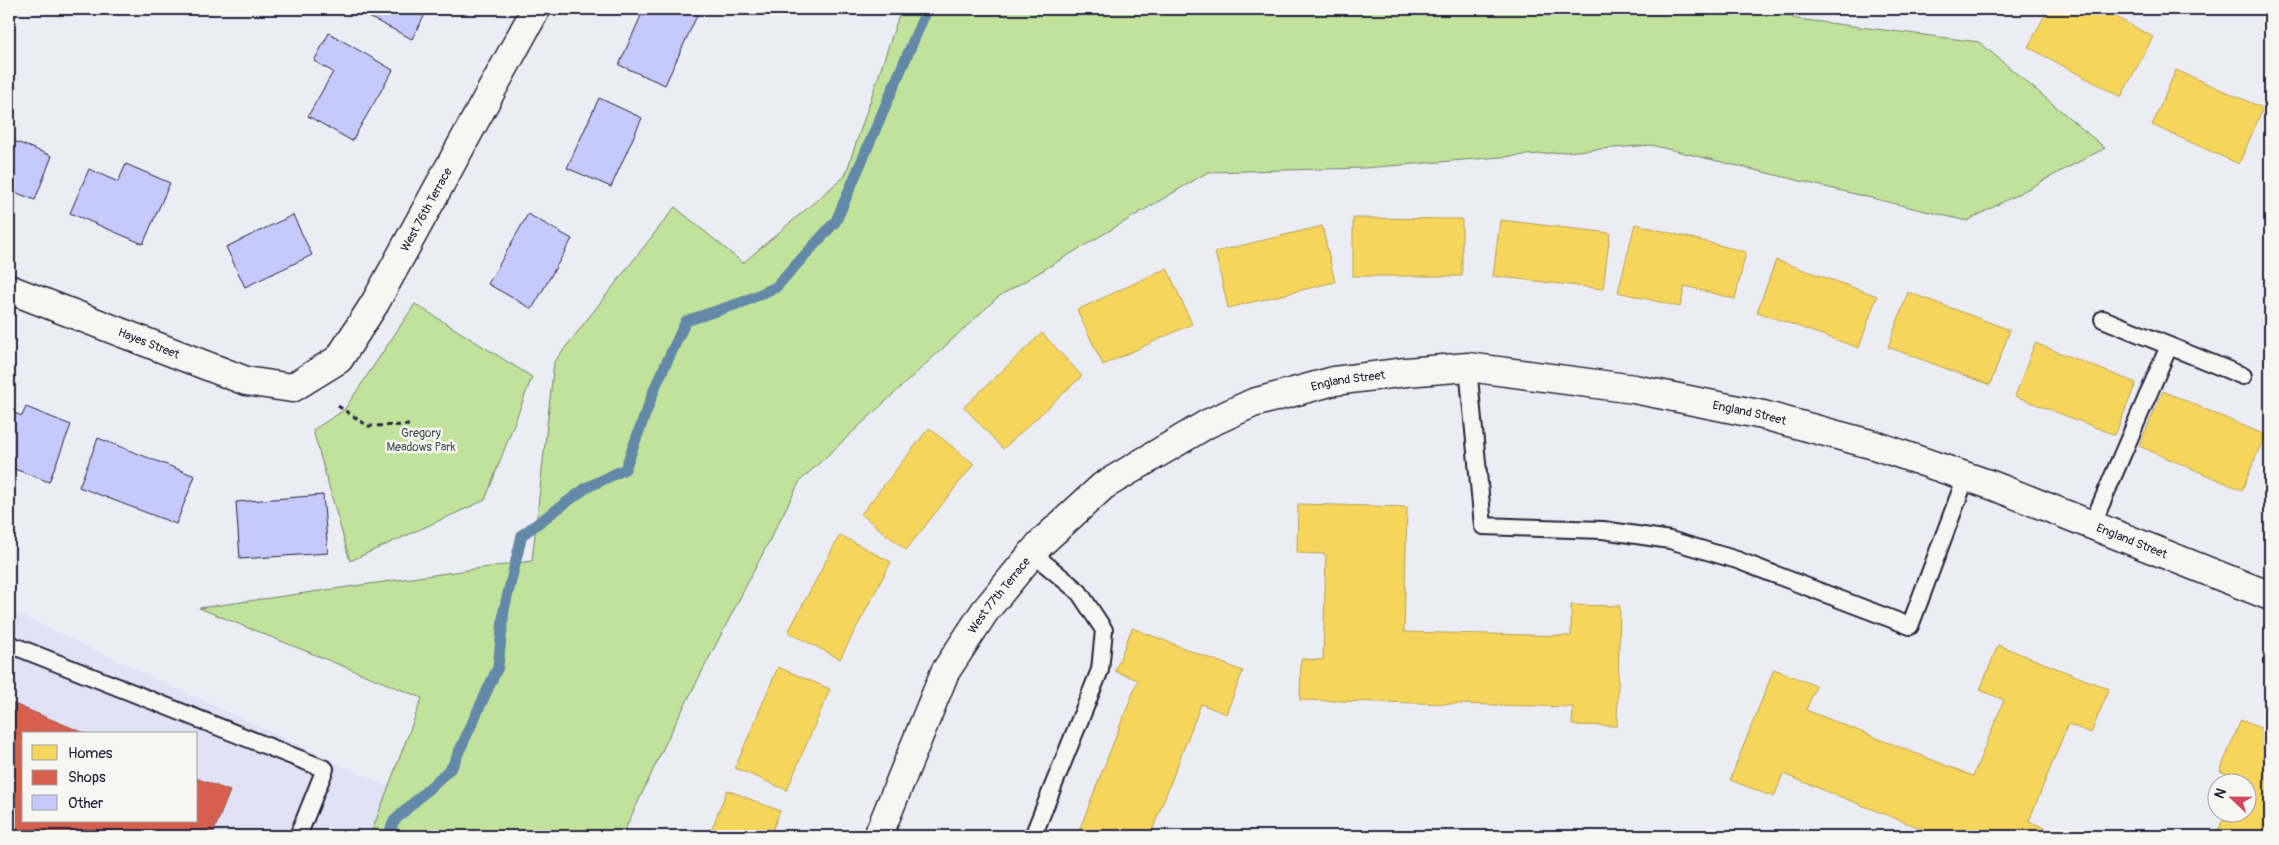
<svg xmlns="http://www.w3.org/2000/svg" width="2279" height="845" font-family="Pangolin,sans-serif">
<rect width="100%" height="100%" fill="#ecedf4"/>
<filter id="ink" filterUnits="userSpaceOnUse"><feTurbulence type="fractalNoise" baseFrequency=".02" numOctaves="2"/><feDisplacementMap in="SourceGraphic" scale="10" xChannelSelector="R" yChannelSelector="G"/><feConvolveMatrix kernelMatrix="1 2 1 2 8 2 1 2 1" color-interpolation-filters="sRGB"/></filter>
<g filter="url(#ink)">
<path fill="#e1e2f6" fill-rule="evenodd" d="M9,610L494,836H9ZM24,734H196V821H24Z"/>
<g fill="#c1e29b" stroke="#72826b">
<polygon points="901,9 1770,9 1797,19 1979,42 2105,148 1967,221 1651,145 1364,168 1208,172 998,297 800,481 670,734 622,836 370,836 422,698 199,608 532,561 554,362 675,207 743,263 845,176"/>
<polygon points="415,304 532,377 485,500 350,561 313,430 344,410"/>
</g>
<g fill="#f6d55c" stroke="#b69f52">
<polygon points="2048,9 2101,9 2153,37 2121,97 2028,47"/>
<polygon points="2176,70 2263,108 2239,164 2152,125"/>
<polygon points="1353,218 1462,219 1462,276 1353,276"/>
<polygon points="1500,220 1610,233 1603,289 1493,276"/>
<polygon points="1635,224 1746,252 1735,299 1685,286 1680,307 1618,292"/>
<polygon points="1322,226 1335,282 1228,308 1215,252"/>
<polygon points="1776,260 1877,296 1859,348 1757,312"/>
<polygon points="1167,268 1192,324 1103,365 1077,310"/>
<polygon points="1908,292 2010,330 1990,385 1888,347"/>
<polygon points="1042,333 1082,376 1003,449 964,407"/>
<polygon points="2035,343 2136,383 2115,435 2015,396"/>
<polygon points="2163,391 2265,435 2242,490 2139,446"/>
<polygon points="929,428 974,464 906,550 861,514"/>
<polygon points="1298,504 1407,507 1404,632 1571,636 1571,605 1620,606 1617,726 1572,725 1573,707 1300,700 1301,659 1323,660 1326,554 1297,553"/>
<polygon points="840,535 891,562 840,659 788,632"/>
<polygon points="1132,628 1243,671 1226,714 1201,704 1150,836 1077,836 1138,680 1115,671"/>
<polygon points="1998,645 2109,689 2091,733 2068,724 2029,821 2052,831 2050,836 1940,836 1783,774 1774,797 1730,780 1774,669 1816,686 1806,710 1973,776 2004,700 1980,690"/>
<polygon points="778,667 830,689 787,790 735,768"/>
<polygon points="2241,720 2270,732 2270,836 2216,836 2226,812 2246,812 2246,782 2238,782 2239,779 2220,771"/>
<polygon points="727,790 780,811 770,836 709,836"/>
</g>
<polygon fill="#d6604d" stroke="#a04d48" points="9,702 87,734 24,734 24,821 196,821 196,778 230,791 212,836 9,836"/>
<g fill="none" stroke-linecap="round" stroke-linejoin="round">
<polyline stroke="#6489a8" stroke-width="11" points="388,836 394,821 452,767 498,667 504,610 522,535 586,488 625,469 656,385 686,321 743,302 776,287 836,221 927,9"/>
</g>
<g fill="#c6c9fc" stroke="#22223b">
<polygon points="371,9 428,9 412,39 367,16"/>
<polygon points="644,9 700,9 665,85 619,65"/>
<polygon points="329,33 393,70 352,141 308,116 333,72 314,61"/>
<polygon points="599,98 642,118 611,187 567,168"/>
<polygon points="9,139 52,156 35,200 9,190"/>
<polygon points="126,164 170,183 143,244 70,213 89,169 118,182"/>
<polygon points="528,214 572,239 532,309 488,284"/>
<polygon points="293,215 312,255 245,287 226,247"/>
<polygon points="26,407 71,425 49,482 12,468 9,476 9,411 22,416"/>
<polygon points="98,438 195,476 176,524 79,487"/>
<polygon points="323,495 328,553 240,559 236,502"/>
</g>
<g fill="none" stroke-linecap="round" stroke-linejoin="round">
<g stroke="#22223b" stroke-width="20">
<g id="lane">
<polyline points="2103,319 2243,376"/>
<polyline points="1468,367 1483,526 1603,530 1670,540 1737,560 1910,626 1966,477"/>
<polyline points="2092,525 2169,346"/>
<polyline points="1032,553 1079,592 1104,630 1100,670 1033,836"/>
<polyline points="9,644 325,769 298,836"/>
</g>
</g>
<g stroke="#22223b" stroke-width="31">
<g id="street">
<path id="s1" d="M9,289L246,381L292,388L339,359L375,303L536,9"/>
<path id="s2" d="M878,836L945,672L985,611L1040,544L1103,486L1207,424L1253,403L1334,381L1406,372L1468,367L1634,389L1763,415L1874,445L1994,486L2270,596"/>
</g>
</g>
<polyline stroke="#22223b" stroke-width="3" stroke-dasharray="5 4" stroke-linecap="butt" points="338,406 368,426 412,425"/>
<use href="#lane" stroke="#f6f6f2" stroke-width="16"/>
<use href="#street" stroke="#f6f6f2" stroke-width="28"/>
</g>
</g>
<g text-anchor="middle" stroke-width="5" stroke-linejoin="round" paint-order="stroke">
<g font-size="12" fill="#22223b" stroke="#f6f6f2">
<text dy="4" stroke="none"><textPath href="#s1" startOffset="529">West 76th Terrace</textPath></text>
<text dy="4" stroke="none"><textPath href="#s1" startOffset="150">Hayes Street</textPath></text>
<text dy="4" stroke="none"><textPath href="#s2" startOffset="692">England Street</textPath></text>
<text dy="4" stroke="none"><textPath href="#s2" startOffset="1098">England Street</textPath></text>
<text dy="4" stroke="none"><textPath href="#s2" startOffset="1502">England Street</textPath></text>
<text dy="4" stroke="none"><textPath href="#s2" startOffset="271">West 77th Terrace</textPath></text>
</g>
<g font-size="12" fill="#4a5253" stroke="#f6f6f2">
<text x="421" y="437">Gregory<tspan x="421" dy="14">Meadows Park</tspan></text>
</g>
</g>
<rect width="2279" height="845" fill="none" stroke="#f6f6f2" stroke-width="30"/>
<rect x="15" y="15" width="2249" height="815" fill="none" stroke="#22223b" stroke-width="2" filter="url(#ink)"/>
<rect x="22" y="732" width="175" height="90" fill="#f6f6f2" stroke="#a1a1a9"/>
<rect x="32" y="745" width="25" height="15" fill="#f6d55c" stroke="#a1a1a9"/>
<text x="68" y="758" font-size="15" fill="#22223b">Homes</text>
<rect x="32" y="770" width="25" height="15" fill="#d6604d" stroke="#a1a1a9"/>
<text x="68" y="782" font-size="15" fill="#22223b">Shops</text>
<rect x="32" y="795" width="25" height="15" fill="#c6c9fc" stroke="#a1a1a9"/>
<text x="68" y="808" font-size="15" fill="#22223b">Other</text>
<g transform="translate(2232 798) rotate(292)"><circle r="24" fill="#f6f6f2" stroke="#a1a1a9"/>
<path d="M0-4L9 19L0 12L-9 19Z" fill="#d1495b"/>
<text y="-8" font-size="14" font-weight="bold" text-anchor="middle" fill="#22223b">N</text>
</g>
</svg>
